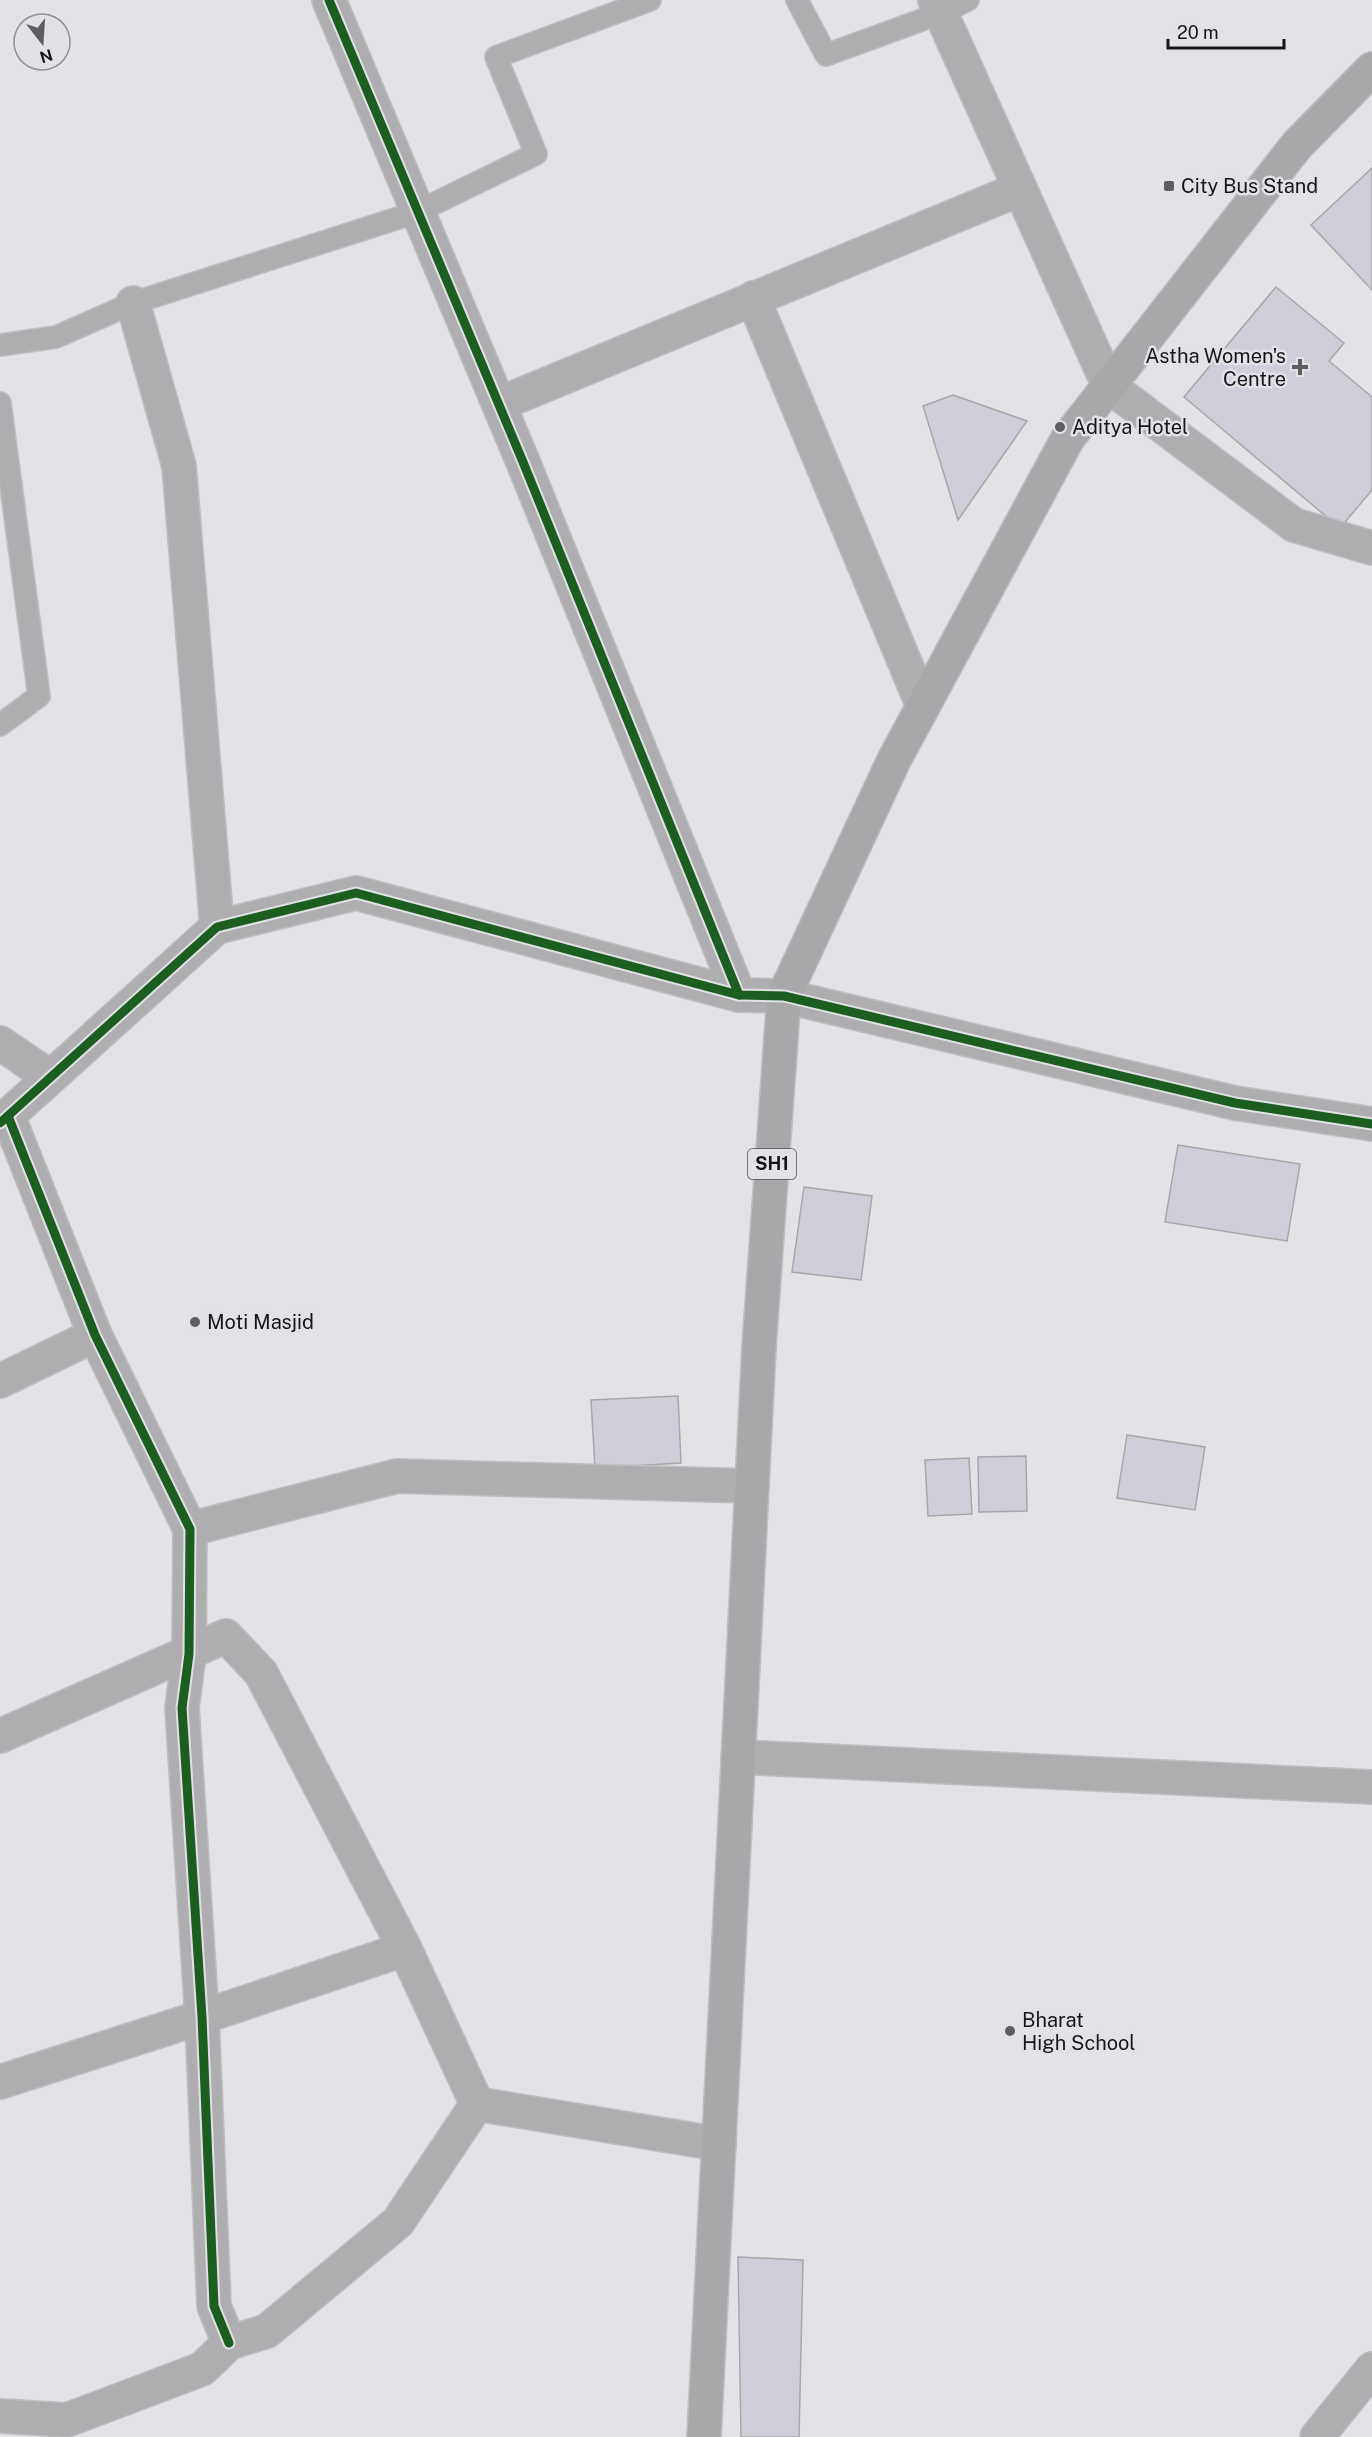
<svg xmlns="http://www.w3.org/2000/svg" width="1372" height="2437" font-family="'Public Sans',sans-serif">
<rect width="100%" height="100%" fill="#e3e2e6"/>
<g fill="#d0cdd9" stroke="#a7a7a9" stroke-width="1.5">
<polygon points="1372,168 1372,290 1311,225"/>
<polygon points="1276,287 1344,343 1329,361 1372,397 1372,490 1340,528 1184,397"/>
<polygon points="953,395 1027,421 958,520 923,406"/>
<polygon points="1178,1145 1300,1164 1287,1241 1165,1222"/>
<polygon points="804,1187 872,1196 861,1280 792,1272"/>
<polygon points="678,1396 681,1463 595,1468 591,1400"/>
<polygon points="1127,1435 1205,1447 1195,1510 1117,1498"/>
<polygon points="1026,1456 1027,1511 979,1512 978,1457"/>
<polygon points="969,1458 972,1514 928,1516 925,1460"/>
<polygon points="738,2257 803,2260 799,2437 741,2437"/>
</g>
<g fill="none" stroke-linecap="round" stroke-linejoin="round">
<g stroke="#bebec0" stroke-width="24">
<g id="service">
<polyline points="797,0 826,55 941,13 968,0"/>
<polyline points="0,345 56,337 133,303 417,212 536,154 496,57 650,0"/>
<polyline points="0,403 39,696 0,725"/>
</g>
</g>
<g stroke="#bebec0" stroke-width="36">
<g id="minor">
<polyline points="935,0 1109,386 1294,525 1372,548"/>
<polyline points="753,298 923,706"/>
<polyline points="133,303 179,466 217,927"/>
<polyline points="499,404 1020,189"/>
<polyline points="784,996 1235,1103 1372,1124"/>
<polyline points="8,1116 95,1335 190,1529 189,1654 182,1708 202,2017 214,2306 229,2343"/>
<polyline points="0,1381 95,1335"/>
<polyline points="190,1529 397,1476 752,1486"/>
<polyline points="0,1736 226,1636 261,1673 405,1949 477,2104"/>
<polyline points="738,1757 1372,1787"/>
<polyline points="0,2082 202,2017 405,1949"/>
<polyline points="477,2104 719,2144"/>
<polyline points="0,2416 67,2420 202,2369 229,2343 267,2331 398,2222 477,2104"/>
<polyline points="1317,2437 1372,2369"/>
</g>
</g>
<g stroke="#bebec0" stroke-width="36">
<g id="tertiary">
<polyline points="329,0 523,462 739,995"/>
<polyline points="0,1043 50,1077"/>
<polyline points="0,1123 217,927 356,893 739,995 784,996"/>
</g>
</g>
<g stroke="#bebec0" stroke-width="36">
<polyline id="primary" points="704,2437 759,1347 784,996 894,760 1068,438 1297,145 1372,69"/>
</g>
<use href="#service" stroke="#aeaeb0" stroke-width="21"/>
<use href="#minor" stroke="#aeaeb0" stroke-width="33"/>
<use href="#tertiary" stroke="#aeaeb0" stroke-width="33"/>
<use href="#primary" stroke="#a8a7aa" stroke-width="33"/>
<g stroke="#e2e1e7" stroke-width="13">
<g id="cycleway">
<polyline points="329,0 523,462 739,995"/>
<polyline points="8,1116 95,1335 190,1529 189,1654 182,1708 202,2017 214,2306 229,2343"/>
<polyline points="0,1123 217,927 356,893 739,995 784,996 1235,1103 1372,1124"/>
</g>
</g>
<use href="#cycleway" stroke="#1b5e20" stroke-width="9"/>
</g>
<g fill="#5e5d60" stroke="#e2e1e7" stroke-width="2">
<rect x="1163" y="180" width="12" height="12" rx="3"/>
<path d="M1297 358h6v6h6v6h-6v6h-6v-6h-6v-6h6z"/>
<circle cx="1060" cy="427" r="6"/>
<circle cx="195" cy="1322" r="6"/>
<circle cx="1010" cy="2031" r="6"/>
</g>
<g text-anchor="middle" stroke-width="5" stroke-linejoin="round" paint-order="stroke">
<rect fill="#e2e1e7" stroke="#535356" stroke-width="1.5" x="748" y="1149" width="48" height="30" rx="4.5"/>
<g font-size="18" font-weight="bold" fill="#161618">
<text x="772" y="1170">SH1</text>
</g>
<g font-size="20" fill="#161618" stroke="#e2e1e7" text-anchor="start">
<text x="1181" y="193">City Bus Stand</text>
<text x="1286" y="363" text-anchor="end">Astha Women's<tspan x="1286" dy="23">Centre</tspan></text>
<text x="1072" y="434">Aditya Hotel</text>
<text x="207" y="1329">Moti Masjid</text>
<text x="1022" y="2027">Bharat<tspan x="1022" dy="23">High School</tspan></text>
</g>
</g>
<g transform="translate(42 42) rotate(163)"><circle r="28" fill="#e2e1e7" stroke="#909094" stroke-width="1.5"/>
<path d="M0-4.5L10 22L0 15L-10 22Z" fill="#5e5d60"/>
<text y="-9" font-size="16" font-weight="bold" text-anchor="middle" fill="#161618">N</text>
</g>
<path d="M1168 39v9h116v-9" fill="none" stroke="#161618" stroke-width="3"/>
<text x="1177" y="39" font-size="18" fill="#161618" stroke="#e2e1e7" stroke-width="4.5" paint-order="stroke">20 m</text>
</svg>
